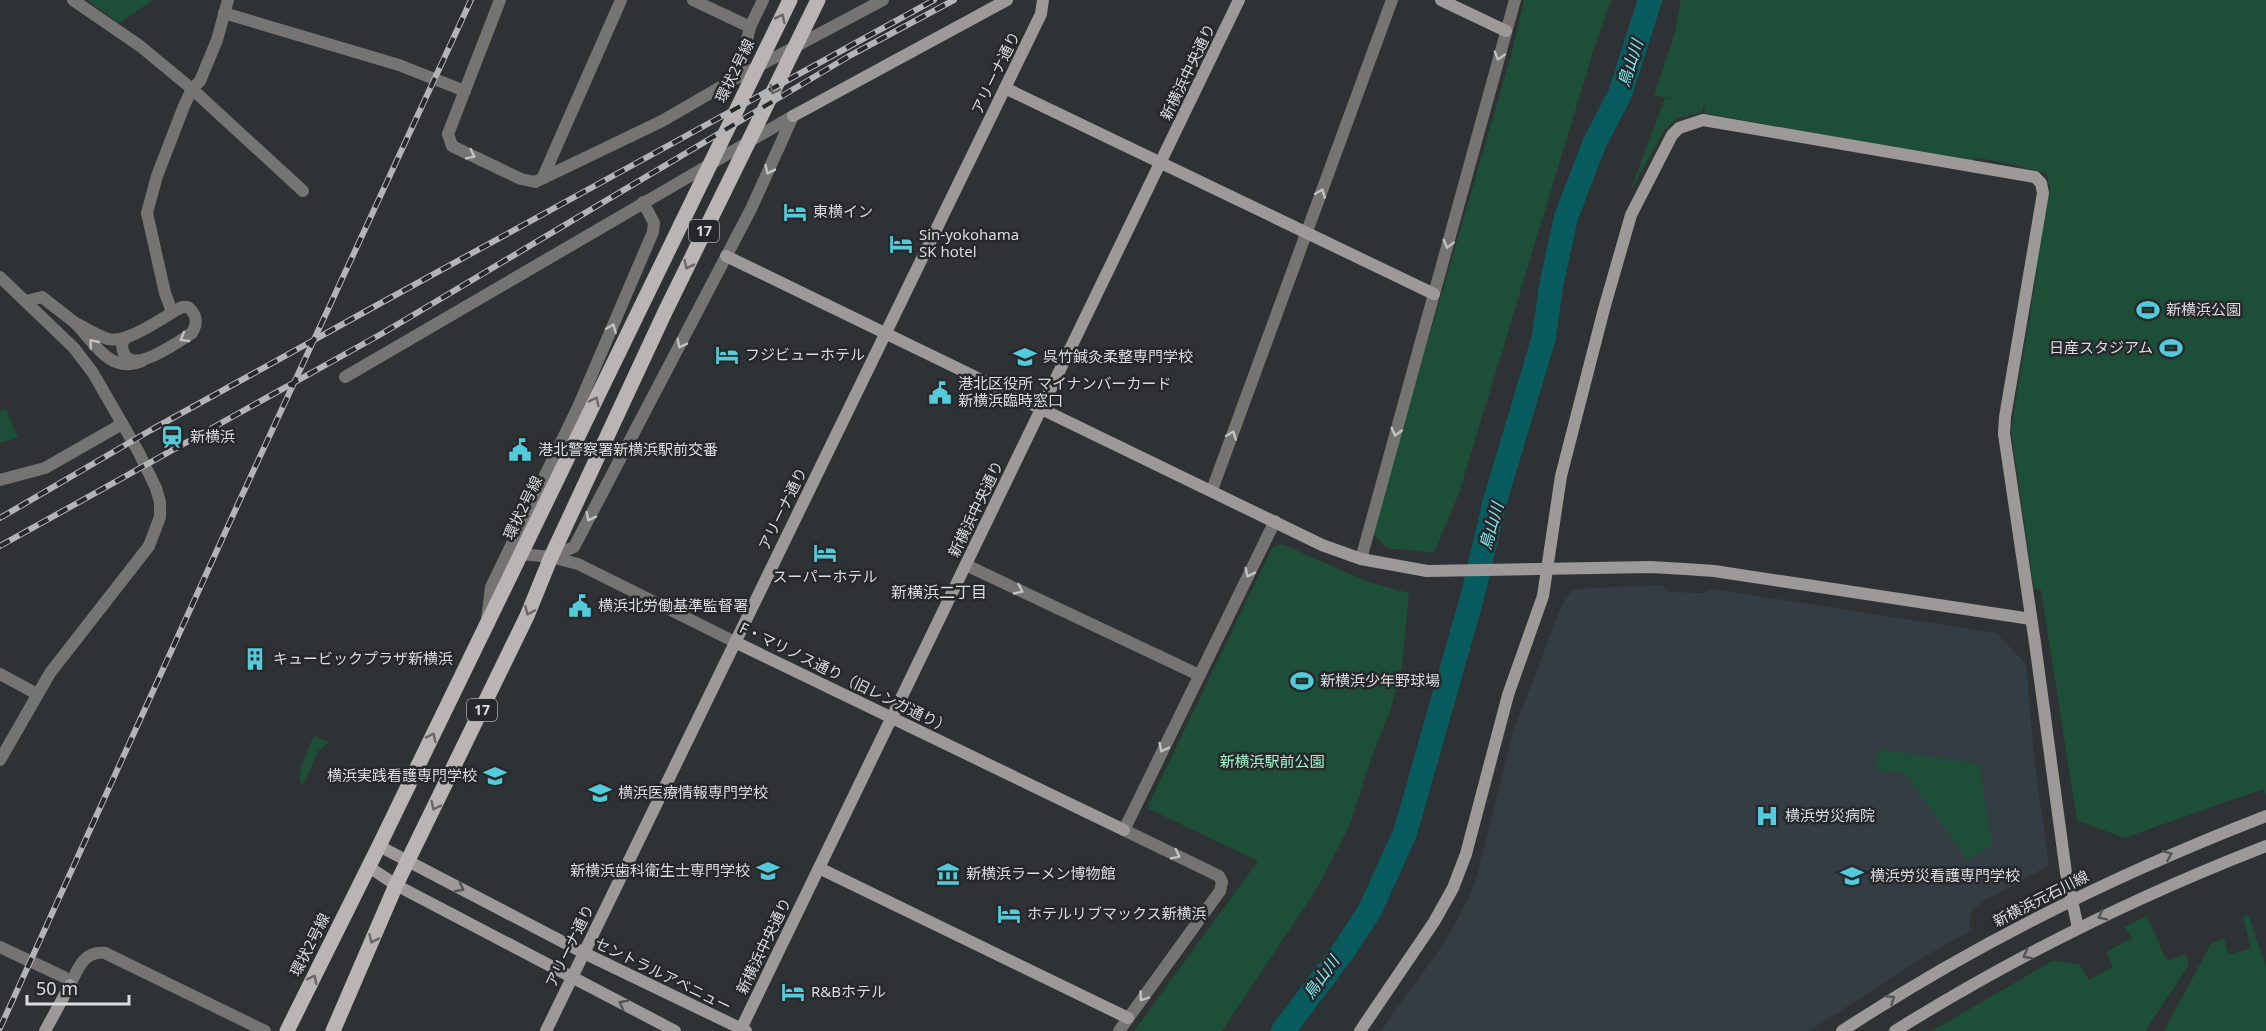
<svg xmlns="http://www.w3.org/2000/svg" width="2266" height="1031" font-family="'Noto Sans','Noto Sans JP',sans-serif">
<rect width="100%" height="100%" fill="#2f3235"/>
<polygon fill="#353d44" points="1661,585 1669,592 1704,593 1712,589 1996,633 2026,664 2035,767 2049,865 1991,898 1990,896 1972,910 1969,926 1972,930 1927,955 1809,1031 1381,1031 1447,939 1469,897 1477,875 1513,732 1562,605 1573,589"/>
<g fill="#1d4e37">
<polygon points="87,0 153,0 119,23"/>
<polygon points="1524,0 1611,0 1593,52 1459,493 1434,553 1387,548 1372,533 1512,52"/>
<polygon points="1681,0 2266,0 2266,796 2263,789 2124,838 2077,820 2041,590 2034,589 2011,430 2037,271 2034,270 2050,189 2047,174 2023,167 1975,157 1973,162 1704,113 1705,105 1704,104 1702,112 1678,118 1665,129 1629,194 1665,98 1672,99 1654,95 1674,36"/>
<polygon points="6,409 18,438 0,443 0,411"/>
<polygon points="1282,544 1368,582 1409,593 1402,665 1390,712 1373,753 1349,827 1317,888 1222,1031 1134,1031 1258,861 1147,808 1272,548"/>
<path d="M314,736L330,742L319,750L304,783L301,784C297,769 308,750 314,736Z"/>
<polygon points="1878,749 1979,764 1992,844 1968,861 1905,773 1876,770"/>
<polygon points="2248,914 2266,967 2266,1031 2164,1031 2211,944 2224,938 2228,955 2251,948 2243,917"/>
<polygon points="2147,916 2166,959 2171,960 2185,954 2189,965 2145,1031 1932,1031 2052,961 2079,964 2089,980 2113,967 2106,952 2132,938 2124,927"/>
</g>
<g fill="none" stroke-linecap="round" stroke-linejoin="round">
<polyline stroke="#085b5f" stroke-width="24" points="1283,1031 1344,950 1370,910 1405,833 1472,598 1495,501 1544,337 1551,286 1566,217 1595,142 1620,94 1650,0"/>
<g stroke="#767473" stroke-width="12">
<polyline points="73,0 140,46 192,89 303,191"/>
<polyline points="500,0 448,134 452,146 521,179 535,182 662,121 738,77 883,0"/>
<polyline points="693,0 750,27 738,77"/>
<polyline points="224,13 399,65 465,91"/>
<polyline points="750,27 763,0"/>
<polyline points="543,177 621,0"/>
<polyline points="0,277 74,348 93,373 138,451 156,488 160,502 160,517 149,546 50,673 0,760"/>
<polyline points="26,301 42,297 74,322"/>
<polyline points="172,312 165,293 147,213 157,176 184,106 192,89 200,81 217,40 228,0"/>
<path d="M124,340L122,344C123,383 177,342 192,333C198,323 197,315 188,307H182C163,317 128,344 108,339C96,335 85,328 74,322C94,341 109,375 142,361"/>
<polyline points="345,377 793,116"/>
<polyline points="0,480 45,468 122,424"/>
<polyline points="1212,490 1392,0"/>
<polyline points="521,554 551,557 578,564 735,642"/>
<polyline points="551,557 574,547 751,209 793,116"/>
<polyline points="1361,559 1515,0"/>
<polyline points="966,565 1199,675"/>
<polyline points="487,619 491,587 578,407 653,232 654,223 643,202"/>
<polyline points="0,674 37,694"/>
<path d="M0,947L64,977L70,985C78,969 83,951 105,953L265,1031"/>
<polyline points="1119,1031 1220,891 1222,882 1219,876 1124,830 1275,521"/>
</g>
<g stroke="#9c9998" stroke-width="12">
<polyline points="1441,0 1506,31"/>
<polyline points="1005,88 1434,294"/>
<polyline points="793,116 1007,0"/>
<polyline points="726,256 1322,545 1361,559 1427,571 1650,567 1685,569 1714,571 2031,619"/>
<polyline points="735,642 1124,830"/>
<polyline points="379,846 584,953 746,1031"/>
<polyline points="369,867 396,885 675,1031"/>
<polyline points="819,868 1128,1018"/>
<polyline points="45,1031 70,985"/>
<polyline points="546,1031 1041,14 1043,0"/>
<polyline points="740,1031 1239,0"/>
<polyline points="1360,1031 1434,922 1453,888 1466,854 1508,695 1543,596 1561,476 1604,309 1631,215 1672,135 1679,128 1703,120 2035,177 2041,183 2043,193 2005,417 2004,434 2035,643 2066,873 2078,928"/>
<path d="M1842,1031C1976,943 2116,874 2266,816"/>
<path d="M1895,1031C2013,957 2137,896 2266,846"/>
</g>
<g stroke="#bab5b4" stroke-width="15">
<polyline points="287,1031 379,846 790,0"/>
<polyline points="333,1031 396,885 527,616 551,557 665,312 818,0"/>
</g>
<g stroke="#b2b4b7" stroke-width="6">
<g id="rail">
<polyline points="0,518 151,430 370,309 934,0"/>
<polyline points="0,546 383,333 851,55 954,0"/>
<polyline points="0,1028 238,504 471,0"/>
</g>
</g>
<use href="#rail" stroke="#26282b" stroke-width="4" stroke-dasharray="11" stroke-linecap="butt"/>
</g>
<defs><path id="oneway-chevron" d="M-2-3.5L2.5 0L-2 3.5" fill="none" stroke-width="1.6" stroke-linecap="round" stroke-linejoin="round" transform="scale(1.5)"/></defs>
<g stroke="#696769">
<use href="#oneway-chevron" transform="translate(781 18) rotate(-64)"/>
<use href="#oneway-chevron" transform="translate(774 90) rotate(116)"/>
<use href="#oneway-chevron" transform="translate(688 265) rotate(116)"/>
<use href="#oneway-chevron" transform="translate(595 401) rotate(-64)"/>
<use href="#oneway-chevron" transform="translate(529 611) rotate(113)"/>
<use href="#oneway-chevron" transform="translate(432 737) rotate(-64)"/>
<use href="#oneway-chevron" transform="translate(435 806) rotate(116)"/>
<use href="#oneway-chevron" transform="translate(373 939) rotate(114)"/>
<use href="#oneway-chevron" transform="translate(313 979) rotate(-63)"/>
</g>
<g stroke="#c1c2c3">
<use href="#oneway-chevron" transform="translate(1499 56) rotate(106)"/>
<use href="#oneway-chevron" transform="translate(471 155) rotate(26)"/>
<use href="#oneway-chevron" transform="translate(769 170) rotate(116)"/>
<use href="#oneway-chevron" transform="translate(1321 193) rotate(-70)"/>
<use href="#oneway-chevron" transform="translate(1448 244) rotate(105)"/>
<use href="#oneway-chevron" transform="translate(612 328) rotate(-67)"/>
<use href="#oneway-chevron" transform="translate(184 338) rotate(150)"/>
<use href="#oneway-chevron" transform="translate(93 343) rotate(-129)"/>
<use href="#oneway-chevron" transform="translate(681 344) rotate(117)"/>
<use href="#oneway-chevron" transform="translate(1396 432) rotate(105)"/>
<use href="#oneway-chevron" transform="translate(1232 435) rotate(-70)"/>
<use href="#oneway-chevron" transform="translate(590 517) rotate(117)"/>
<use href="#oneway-chevron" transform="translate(1249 573) rotate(116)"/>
<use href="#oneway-chevron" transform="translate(1019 590) rotate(25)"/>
<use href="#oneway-chevron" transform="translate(1163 748) rotate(116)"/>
<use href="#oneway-chevron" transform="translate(1176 855) rotate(26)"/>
<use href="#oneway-chevron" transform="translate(1143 997) rotate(126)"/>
</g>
<g stroke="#555557">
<use href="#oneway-chevron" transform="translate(2168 855) rotate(-23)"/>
<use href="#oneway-chevron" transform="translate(460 888) rotate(28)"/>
<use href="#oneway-chevron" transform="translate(2102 916) rotate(154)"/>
<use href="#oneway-chevron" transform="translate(2027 955) rotate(152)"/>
<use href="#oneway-chevron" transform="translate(1891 999) rotate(-33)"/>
<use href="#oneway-chevron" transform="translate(623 1004) rotate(-153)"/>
</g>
<defs>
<g id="hotel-bare" transform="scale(1.8)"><path d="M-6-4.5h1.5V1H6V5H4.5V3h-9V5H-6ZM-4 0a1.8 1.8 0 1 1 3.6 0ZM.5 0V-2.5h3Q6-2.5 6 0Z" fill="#53cbda" stroke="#26282b" stroke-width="2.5" paint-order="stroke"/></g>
<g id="stadium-bare" transform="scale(1.8)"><path d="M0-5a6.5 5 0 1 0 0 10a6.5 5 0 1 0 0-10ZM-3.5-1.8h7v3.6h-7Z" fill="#53cbda" stroke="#26282b" stroke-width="2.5" paint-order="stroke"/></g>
<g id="university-bare" transform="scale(1.8)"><path d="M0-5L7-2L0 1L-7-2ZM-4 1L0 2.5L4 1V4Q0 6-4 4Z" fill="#53cbda" stroke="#26282b" stroke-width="2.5" paint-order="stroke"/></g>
<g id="civic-bare" transform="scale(1.8)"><path d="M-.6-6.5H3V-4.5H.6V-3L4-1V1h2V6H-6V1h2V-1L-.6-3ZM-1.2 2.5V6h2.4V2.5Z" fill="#53cbda" stroke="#26282b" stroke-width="2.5" paint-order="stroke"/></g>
<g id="station-bare" transform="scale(1.8)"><path d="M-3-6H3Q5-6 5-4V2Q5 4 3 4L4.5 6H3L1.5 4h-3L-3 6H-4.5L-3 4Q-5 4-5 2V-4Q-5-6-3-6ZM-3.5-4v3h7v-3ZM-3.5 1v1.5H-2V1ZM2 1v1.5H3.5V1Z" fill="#53cbda" stroke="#26282b" stroke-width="2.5" paint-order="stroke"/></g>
<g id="building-bare" transform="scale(1.8)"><path d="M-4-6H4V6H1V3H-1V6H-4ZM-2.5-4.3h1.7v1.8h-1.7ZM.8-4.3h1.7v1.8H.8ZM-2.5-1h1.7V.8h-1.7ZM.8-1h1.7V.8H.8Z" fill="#53cbda" stroke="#26282b" stroke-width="2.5" paint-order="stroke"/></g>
<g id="hospital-bare" transform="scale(1.8)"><path d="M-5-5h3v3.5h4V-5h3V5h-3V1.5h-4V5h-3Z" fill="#53cbda" stroke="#26282b" stroke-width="2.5" paint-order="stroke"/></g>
<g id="museum-bare" transform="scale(1.8)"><path d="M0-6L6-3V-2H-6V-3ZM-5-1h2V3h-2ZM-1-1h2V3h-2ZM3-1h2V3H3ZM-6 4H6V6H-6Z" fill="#53cbda" stroke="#26282b" stroke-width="2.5" paint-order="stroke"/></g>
</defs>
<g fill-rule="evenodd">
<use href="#hotel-bare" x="795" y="212"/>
<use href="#hotel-bare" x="901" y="244"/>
<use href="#stadium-bare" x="2148" y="310"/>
<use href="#stadium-bare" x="2171" y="348"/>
<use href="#hotel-bare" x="727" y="355"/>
<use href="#university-bare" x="1025" y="357"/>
<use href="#civic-bare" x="940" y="393"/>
<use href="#station-bare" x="172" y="437"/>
<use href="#civic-bare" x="520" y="450"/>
<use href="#hotel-bare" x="825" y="553"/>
<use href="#civic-bare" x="580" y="606"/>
<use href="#building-bare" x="255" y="659"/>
<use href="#stadium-bare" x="1302" y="681"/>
<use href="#university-bare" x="495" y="776"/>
<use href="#university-bare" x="600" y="793"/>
<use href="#hospital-bare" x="1767" y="816"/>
<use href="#university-bare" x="768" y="871"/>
<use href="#museum-bare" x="948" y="874"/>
<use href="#university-bare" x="1852" y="876"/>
<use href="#hotel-bare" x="1009" y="914"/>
<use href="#hotel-bare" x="793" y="992"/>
</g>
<g text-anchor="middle" stroke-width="5" stroke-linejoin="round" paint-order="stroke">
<g fill="#26282b" stroke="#a4a6a8" stroke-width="1.5">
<rect x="689" y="220" width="30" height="22" rx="4.5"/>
<rect x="467" y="699" width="30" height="22" rx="4.5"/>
</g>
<g font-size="14" font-weight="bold" fill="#dadcde">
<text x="704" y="236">17</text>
<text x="482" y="715">17</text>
</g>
<g font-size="15" fill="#dadcde" stroke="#26282b">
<text transform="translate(735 71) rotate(-64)" y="5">環状2号線</text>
<text transform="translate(1188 72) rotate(-64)" y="5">新横浜中央通り</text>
<text transform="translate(996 73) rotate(-64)" y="5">アリーナ通り</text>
<text transform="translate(523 508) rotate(-64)" y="5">環状2号線</text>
<text transform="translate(783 509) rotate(-64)" y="5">アリーナ通り</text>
<text transform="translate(976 509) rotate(-64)" y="5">新横浜中央通り</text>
<text transform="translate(845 678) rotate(26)" y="5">F・マリノス通り（旧レンガ通り）</text>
<text transform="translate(2041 899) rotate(-27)" y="5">新横浜元石川線</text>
<text transform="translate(310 945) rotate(-63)" y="5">環状2号線</text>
<text transform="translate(570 946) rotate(-64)" y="5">アリーナ通り</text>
<text transform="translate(764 946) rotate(-64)" y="5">新横浜中央通り</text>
<text transform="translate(663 975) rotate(26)" y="5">セントラルアベニュー</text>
</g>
<g font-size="15" fill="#dadcde" stroke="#26282b" text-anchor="start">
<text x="813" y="217">東横イン</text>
<text x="919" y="240">Sin-yokohama<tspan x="919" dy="17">SK hotel</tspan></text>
<text x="2166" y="315">新横浜公園</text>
<text x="2153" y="353" text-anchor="end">日産スタジアム</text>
<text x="745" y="360">フジビューホテル</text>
<text x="1043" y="362">呉竹鍼灸柔整専門学校</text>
<text x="958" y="389">港北区役所 マイナンバーカード<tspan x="958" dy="17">新横浜臨時窓口</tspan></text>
<text x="190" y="442">新横浜</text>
<text x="538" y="455">港北警察署新横浜駅前交番</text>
<text x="825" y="582" text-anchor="middle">スーパーホテル</text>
<text x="598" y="611">横浜北労働基準監督署</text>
<text x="273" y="664">キュービックプラザ新横浜</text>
<text x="1320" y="686">新横浜少年野球場</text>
<text x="477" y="781" text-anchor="end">横浜実践看護専門学校</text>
<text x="618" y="798">横浜医療情報専門学校</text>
<text x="1785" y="821">横浜労災病院</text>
<text x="750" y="876" text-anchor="end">新横浜歯科衛生士専門学校</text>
<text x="966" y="879">新横浜ラーメン博物館</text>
<text x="1870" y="881">横浜労災看護専門学校</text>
<text x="1027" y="919">ホテルリブマックス新横浜</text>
<text x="811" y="997">R&amp;Bホテル</text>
</g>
<g font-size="15" fill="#a4f7cb" stroke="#26282b">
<text x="1272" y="767">新横浜駅前公園</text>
</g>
<g font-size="16" font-style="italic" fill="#7fecf2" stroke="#26282b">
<text transform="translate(1630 63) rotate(-72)" y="6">鳥山川</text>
<text transform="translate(1491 526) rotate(-74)" y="6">鳥山川</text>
<text transform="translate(1321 977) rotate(-54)" y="6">鳥山川</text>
</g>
<g font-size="16" fill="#dadcde" stroke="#26282b">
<text x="939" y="598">新横浜二丁目</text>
</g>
</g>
<path d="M27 995v9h102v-9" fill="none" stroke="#dadcde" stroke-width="3"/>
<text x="36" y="995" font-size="18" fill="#dadcde" stroke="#26282b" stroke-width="4.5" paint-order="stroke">50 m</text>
</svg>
